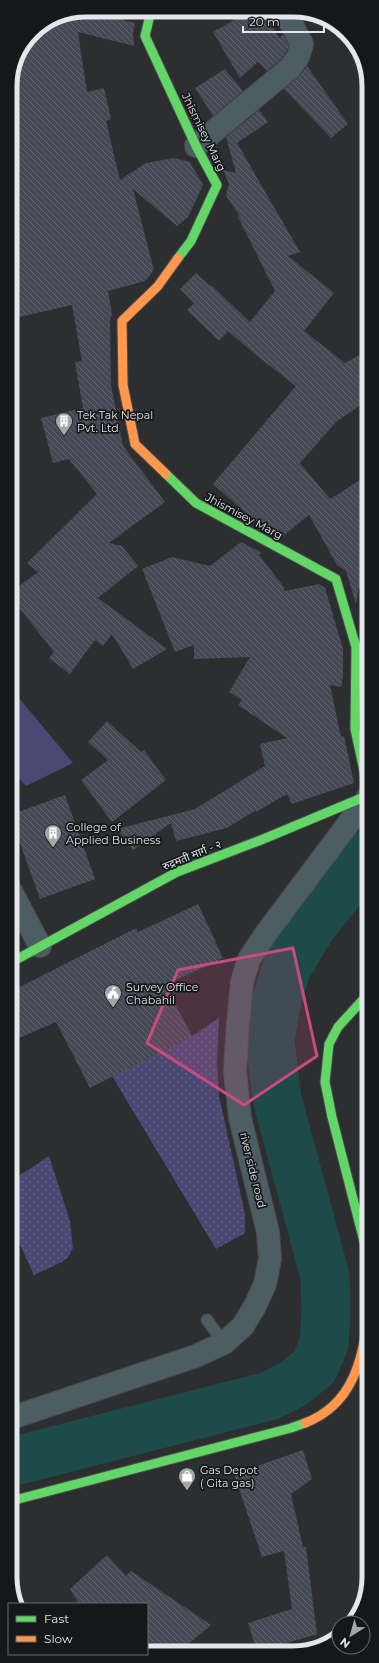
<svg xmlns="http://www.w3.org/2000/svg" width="379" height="1663" font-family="Montserrat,'Noto Sans Devanagari',sans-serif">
<defs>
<pattern id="grass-dots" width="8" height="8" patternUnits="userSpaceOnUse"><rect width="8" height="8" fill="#4b4873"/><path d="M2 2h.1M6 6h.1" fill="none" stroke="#656287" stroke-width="1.8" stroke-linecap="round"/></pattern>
<pattern id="building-back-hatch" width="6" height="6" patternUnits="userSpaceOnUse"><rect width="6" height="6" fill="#444954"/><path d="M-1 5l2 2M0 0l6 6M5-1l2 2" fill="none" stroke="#5f636d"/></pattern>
</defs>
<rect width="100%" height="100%" fill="#2c2e30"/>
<g fill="url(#grass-dots)">
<polygon points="219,1018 217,1061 219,1096 245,1214 245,1233 216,1249 112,1076 192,1036"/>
<polygon points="49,1156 70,1221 73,1248 68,1257 62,1262 34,1275 11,1225 11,1181"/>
</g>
<polygon fill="#4b4873" points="10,687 73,763 26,786 10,768"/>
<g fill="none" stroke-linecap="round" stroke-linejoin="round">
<polyline stroke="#1e4b49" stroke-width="49" points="11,1462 269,1396 293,1384 314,1367 324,1344 326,1312 325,1276 277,1099 270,1040 276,1004 287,967 312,926 369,854"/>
</g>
<g fill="url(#building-back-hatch)">
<polygon points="86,10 125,10 122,20 135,23 133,34 134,46 78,32 87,92 104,88 111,119 106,121 120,180 146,163 174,158 190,162 203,185 188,217 177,226 133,189 154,270 145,281 108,291 112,314 110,321 111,385 123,446 165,502 109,543 122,546 138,566 98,598 167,649 133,669 112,634 103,646 95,640 70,674 49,658 54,652 10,596 10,593 38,572 27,563 97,494 69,459 53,463 41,418 83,408 75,362 82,361 72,305 19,317 10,278 10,81 32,32 57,16"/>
<polygon points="229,12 264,12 279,38 283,35 289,45 287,51 281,59 267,71 258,62 240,78 213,32 234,20"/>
<polygon points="307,66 348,124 331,138 284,89 298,77"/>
<polygon points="225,69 243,91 213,116 195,88"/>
<polygon points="259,110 268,122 237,143 300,252 288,256 334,293 304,331 345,363 368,350 368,400 336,422 300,463 330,499 368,475 368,591 361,592 359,587 356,604 346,571 337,565 309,515 283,536 256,522 213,484 296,386 256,355 228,331 219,341 187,310 194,303 180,289 196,273 210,286 211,285 250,322 275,291 237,215 242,219 226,196 229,184 223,170 236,173 226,137"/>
<polygon points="241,542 262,553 259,555 284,587 284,591 319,584 325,588 343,649 343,676 341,687 330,685 341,737 344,736 354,783 292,804 287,794 256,812 256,810 227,828 176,841 171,823 133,850 117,829 195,809 265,766 260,744 287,738 238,705 242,700 229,692 250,657 194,659 194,645 175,652 142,569 172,557 210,566"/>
<polygon points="107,721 141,752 144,750 166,780 112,822 81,780 108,760 88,742"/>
<polygon points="65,795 95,879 40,899 10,815"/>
<polygon points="198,904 223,958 165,985 192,1036 90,1088 56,1022 10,1042 10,992 136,928 138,932"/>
<polygon points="303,1450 312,1479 291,1494 303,1547 306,1547 317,1634 257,1652 248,1623 292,1609 284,1551 262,1557 234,1474"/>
<polygon points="107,1555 126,1576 131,1571 211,1625 179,1652 147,1652 147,1604 79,1604 70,1589"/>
</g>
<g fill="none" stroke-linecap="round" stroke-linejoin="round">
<g stroke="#4a4c4d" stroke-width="13">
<polyline id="lane" points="207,1320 224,1343"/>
</g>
<g stroke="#4a4c4d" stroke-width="24">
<g id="street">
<polyline points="196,146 290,68 298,57 302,44 285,12"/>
<polyline points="10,889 40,946"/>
<polyline points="11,1418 196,1356 224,1343 243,1326 255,1306 265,1284 270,1259 268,1232 240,1118 235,1071 238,1023 242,982 249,959 267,932 369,796"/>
</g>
</g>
<g stroke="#4a4c4d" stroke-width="11">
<g id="fast">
<polyline points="151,11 145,36 196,146 217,185 191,241 178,258"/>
<polyline points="166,474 196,503 336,579 356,647 355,729 369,794"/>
<polyline points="10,963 177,872 261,840 369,795"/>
<polyline points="369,993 338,1027 329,1044 325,1082 332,1117 367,1253 369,1270"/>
<polyline points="11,1501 291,1428 305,1423"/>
</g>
</g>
<g stroke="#4a4c4d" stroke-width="11">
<g id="slow">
<polyline points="166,474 135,444 123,385 122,321 158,286 178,258"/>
<path d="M305,1423C354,1404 362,1360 369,1312"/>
</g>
</g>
<use href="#lane" stroke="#4c5e62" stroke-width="11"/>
<use href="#street" stroke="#4c5e62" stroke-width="22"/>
<use href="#fast" stroke="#63d668" stroke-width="9"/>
<use href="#slow" stroke="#ff974d" stroke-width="9"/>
</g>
<path fill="#ca4c7e" fill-opacity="0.2" stroke="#ca4c7e" stroke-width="3" stroke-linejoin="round" d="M293,948L317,1056L244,1105L147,1043L178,970Z"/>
<defs>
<g id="building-pin" transform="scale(0.9)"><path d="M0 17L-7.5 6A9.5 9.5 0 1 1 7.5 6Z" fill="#a4a6a8" stroke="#151718"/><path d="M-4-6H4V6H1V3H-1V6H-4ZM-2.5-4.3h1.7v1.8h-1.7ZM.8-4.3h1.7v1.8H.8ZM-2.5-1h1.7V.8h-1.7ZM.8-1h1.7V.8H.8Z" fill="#fff"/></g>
<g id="civic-pin" transform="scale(0.9)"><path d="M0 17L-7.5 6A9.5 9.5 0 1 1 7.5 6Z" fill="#a4a6a8" stroke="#151718"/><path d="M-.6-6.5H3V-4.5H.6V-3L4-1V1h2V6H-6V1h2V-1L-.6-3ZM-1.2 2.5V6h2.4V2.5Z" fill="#fff"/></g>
<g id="shop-pin" transform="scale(0.9)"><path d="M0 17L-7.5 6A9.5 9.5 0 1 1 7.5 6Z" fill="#a4a6a8" stroke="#151718"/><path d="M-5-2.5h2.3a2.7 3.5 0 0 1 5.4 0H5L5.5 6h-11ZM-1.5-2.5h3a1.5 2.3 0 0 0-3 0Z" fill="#fff"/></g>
</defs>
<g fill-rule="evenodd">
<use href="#building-pin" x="64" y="421"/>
<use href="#building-pin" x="53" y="833"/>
<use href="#civic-pin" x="113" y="993"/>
<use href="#shop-pin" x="187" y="1476"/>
</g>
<g text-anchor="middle" stroke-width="3.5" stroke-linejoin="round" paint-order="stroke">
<g font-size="11" fill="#e4e7e9" stroke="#151718">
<text transform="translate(204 132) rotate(64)" y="4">Jhismisey Marg</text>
<text transform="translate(244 516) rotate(28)" y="4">Jhismisey Marg</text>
<text transform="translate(192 855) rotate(-22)" y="4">रुद्रमती मार्ग ‍- २</text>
<text transform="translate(253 1170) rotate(76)" y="4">river side road</text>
</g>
<g font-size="11" fill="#e4e7e9" stroke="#151718" text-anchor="start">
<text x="77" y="419">Tek Tak Nepal<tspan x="77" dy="13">Pvt. Ltd</tspan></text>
<text x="66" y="831">College of<tspan x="66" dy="13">Applied Business</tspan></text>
<text x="126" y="991">Survey Office<tspan x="126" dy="13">Chabahil</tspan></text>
<text x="200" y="1474">Gas Depot<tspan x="200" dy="13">( Gita gas)</tspan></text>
</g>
</g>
<path d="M0 0H379V1663H0ZM86 17H293A69 69 0 0 1 362 86V1577A69 69 0 0 1 293 1646H86A69 69 0 0 1 17 1577V86A69 69 0 0 1 86 17Z" fill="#151718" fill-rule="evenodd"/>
<path fill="none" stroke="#e4e7e9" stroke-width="5" d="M86 17H293A69 69 0 0 1 362 86V1577A69 69 0 0 1 293 1646H86A69 69 0 0 1 17 1577V86A69 69 0 0 1 86 17Z"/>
<rect x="8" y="1603" width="140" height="52" fill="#151718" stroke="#686a6c"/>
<rect x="16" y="1616" width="20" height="6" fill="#63d668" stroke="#686a6c"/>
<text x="44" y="1623" font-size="12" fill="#e4e7e9">Fast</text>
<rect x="16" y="1636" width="20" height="6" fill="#ff974d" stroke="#686a6c"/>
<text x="44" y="1643" font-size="12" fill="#e4e7e9">Slow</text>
<g transform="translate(351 1635) rotate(217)"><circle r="19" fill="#151718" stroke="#686a6c"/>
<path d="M0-3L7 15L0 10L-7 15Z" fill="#a4a6a8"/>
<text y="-6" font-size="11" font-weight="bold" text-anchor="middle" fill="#e4e7e9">N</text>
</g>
<path d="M243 26v6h81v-6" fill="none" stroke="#e4e7e9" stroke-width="2"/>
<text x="249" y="26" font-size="12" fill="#e4e7e9" stroke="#151718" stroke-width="3" paint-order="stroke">20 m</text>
</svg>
